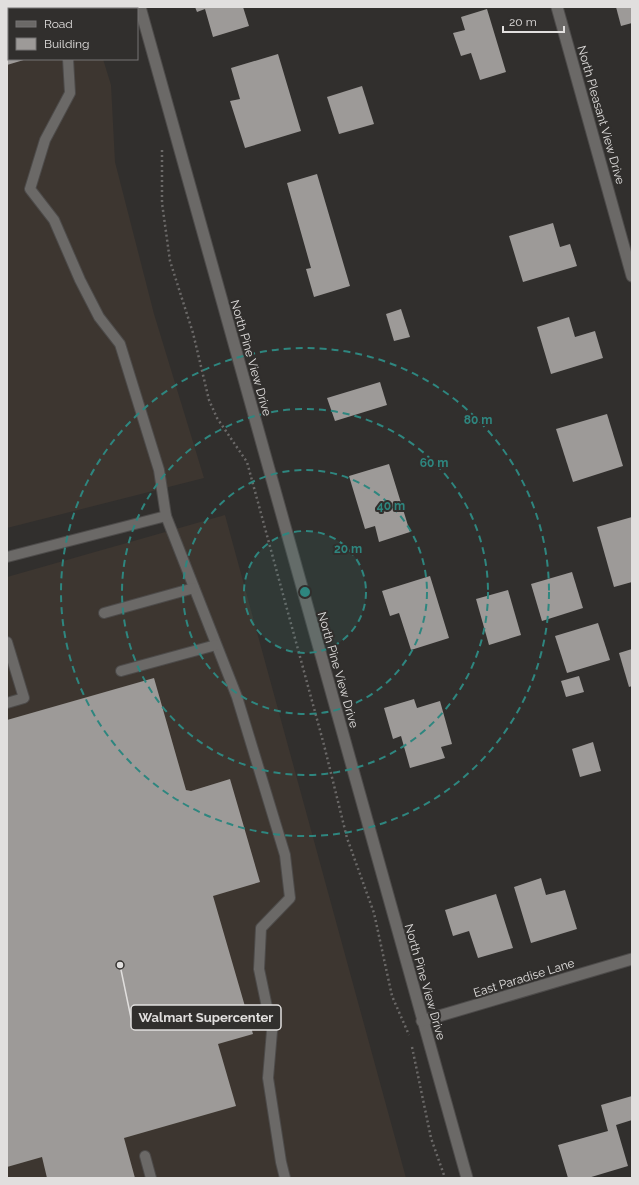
<svg xmlns="http://www.w3.org/2000/svg" width="639" height="1185" font-family="Raleway,sans-serif">
<rect width="100%" height="100%" fill="#312f2d"/>
<g fill="#3d3630">
<polygon points="7,7 88,7 89,9 9,9 9,59 103,59 111,85 115,162 154,314 204,478 7,528"/>
<polygon points="225,515 406,1178 7,1178 7,577"/>
</g>
<g fill="#9d9a98">
<polygon points="7,7 31,7 31,9 9,9 9,59 27,59 7,65"/>
<polygon points="195,7 243,7 249,26 213,37 205,9 197,12"/>
<polygon points="616,7 632,7 632,23 621,26"/>
<polygon points="487,9 506,72 480,80 471,53 461,56 453,33 465,30 461,17"/>
<polygon points="278,54 301,131 245,148 230,101 240,99 231,68"/>
<polygon points="362,86 374,124 339,134 327,97"/>
<polygon points="317,174 350,286 314,297 306,269 311,268 287,183"/>
<polygon points="553,223 560,247 570,244 577,266 523,282 509,236"/>
<polygon points="401,309 410,337 394,341 386,314"/>
<polygon points="569,317 575,337 595,331 603,358 551,374 537,327"/>
<polygon points="380,382 387,405 335,421 327,398"/>
<polygon points="607,414 623,466 573,482 556,429"/>
<polygon points="389,464 410,532 379,542 375,526 365,529 349,476"/>
<polygon points="632,517 632,582 614,587 597,527"/>
<polygon points="572,572 583,608 542,621 531,584"/>
<polygon points="430,576 449,638 411,650 399,613 390,616 382,591"/>
<polygon points="508,590 521,635 489,645 476,599"/>
<polygon points="598,623 610,660 567,673 555,636"/>
<polygon points="632,649 632,686 629,687 619,653"/>
<polygon points="579,676 584,692 566,697 561,681"/>
<polygon points="154,678 186,790 191,791 230,779 260,882 213,896 253,1034 218,1044 236,1106 124,1138 135,1178 47,1178 42,1157 7,1167 7,720"/>
<polygon points="414,699 417,708 440,701 452,744 441,747 445,758 410,768 401,736 393,739 384,708"/>
<polygon points="593,742 601,771 580,777 572,749"/>
<polygon points="541,878 546,895 565,890 577,929 531,943 514,887"/>
<polygon points="496,894 513,948 478,958 469,931 453,936 445,910"/>
<polygon points="632,1096 632,1120 616,1125 628,1166 588,1178 568,1178 558,1145 608,1131 601,1105"/>
</g>
<g fill="none" stroke-linecap="round" stroke-linejoin="round">
<g stroke="#4d4b4a" stroke-width="12">
<g id="service">
<polyline points="58,7 58,9"/>
<polyline points="166,516 237,697 285,855 290,898 261,928 259,969 272,1031 268,1078 281,1162 285,1178"/>
<polyline points="7,557 166,516 159,470 120,344 99,317 80,280 54,220 30,189 45,140 70,93 68,59"/>
<polyline points="104,613 194,588"/>
<polyline points="7,642 24,698 7,703"/>
<polyline points="121,671 216,645"/>
<polyline points="145,1156 151,1178"/>
</g>
</g>
<g stroke="#4d4b4a" stroke-width="13">
<g id="minor">
<polyline points="140,7 467,1178"/>
<polyline points="557,7 632,276"/>
<polyline points="422,1021 632,959"/>
</g>
</g>
<g stroke="#6b6968" stroke-width="2.5" stroke-dasharray="2 3" stroke-linecap="butt">
<polyline points="121,7 122,9"/>
<polyline points="162,150 162,203 170,261 193,333 209,400 217,418 247,462 324,745 347,838 374,913 392,996 409,1035"/>
<polyline points="412,1047 431,1138 445,1178"/>
</g>
<use href="#service" stroke="#6b6967" stroke-width="10"/>
<use href="#minor" stroke="#6b6967" stroke-width="11"/>
</g>
<circle cx="305" cy="592" r="61" fill="#2e867f" fill-opacity=".12"/>
<g fill="none" stroke="#2e867f" stroke-width="2" stroke-dasharray="7 5">
<circle cx="305" cy="592" r="61"/>
<circle cx="305" cy="592" r="122"/>
<circle cx="305" cy="592" r="183"/>
<circle cx="305" cy="592" r="244"/>
</g>
<g text-anchor="middle" stroke-width="4" stroke-linejoin="round" paint-order="stroke">
<g font-size="12" fill="#e1dfde" stroke="#312f2d">
<text transform="translate(601 115) rotate(74)" y="4">North Pleasant View Drive</text>
<text transform="translate(251 358) rotate(74)" y="4">North Pine View Drive</text>
<text transform="translate(338 670) rotate(74)" y="4">North Pine View Drive</text>
<text transform="translate(524 978) rotate(-17)" y="4">East Paradise Lane</text>
<text transform="translate(425 982) rotate(74)" y="4">North Pine View Drive</text>
</g>
</g>
<circle cx="305" cy="592" r="6" fill="#2e867f" stroke="#312f2d" stroke-width="2"/>
<g font-size="12" text-anchor="middle" font-weight="bold" fill="#2e867f" stroke="#312f2d" stroke-width="4" stroke-linejoin="round" paint-order="stroke">
<text x="478" y="424">80 m</text>
<text x="434" y="467">60 m</text>
<text x="391" y="510">40 m</text>
<text x="348" y="553">20 m</text>
</g>
<path fill="none" stroke="#e1dfde" stroke-width="1.5" d="M120 965L131 1018"/>
<circle fill="#e1dfde" stroke="#312f2d" stroke-width="1.5" cx="120" cy="965" r="4"/>
<rect fill="#312f2d" stroke="#e1dfde" stroke-width="1.5" x="131" y="1005" width="150" height="25" rx="4"/>
<g font-size="13" text-anchor="middle" font-weight="bold" fill="#e1dfde">
<text x="206" y="1022">Walmart Supercenter</text>
</g>
<rect width="639" height="1185" fill="none" stroke="#e1dfde" stroke-width="16"/>
<rect x="8" y="8" width="130" height="52" fill="#312f2d" stroke="#777574"/>
<rect x="16" y="21" width="20" height="6" fill="#6b6967" stroke="#777574"/>
<text x="44" y="28" font-size="12" fill="#e1dfde">Road</text>
<rect x="16" y="38" width="20" height="12" fill="#9d9a98" stroke="#777574"/>
<text x="44" y="48" font-size="12" fill="#e1dfde">Building</text>
<path d="M503 26v6h61v-6" fill="none" stroke="#e1dfde" stroke-width="2"/>
<text x="509" y="26" font-size="12" fill="#e1dfde" stroke="#312f2d" stroke-width="3" paint-order="stroke">20 m</text>
</svg>
